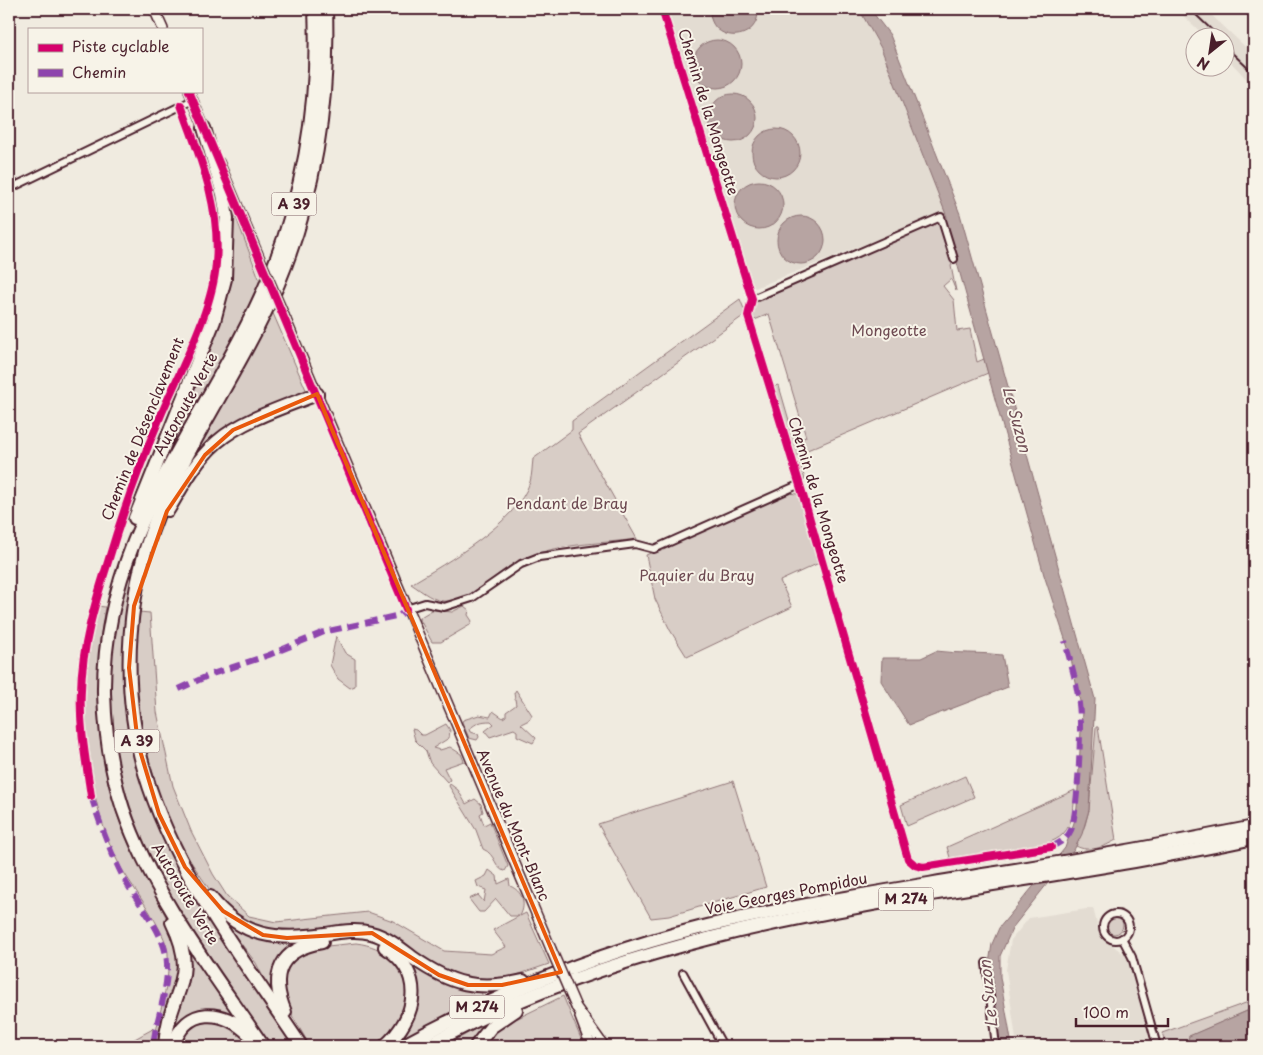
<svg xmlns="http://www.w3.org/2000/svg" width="1263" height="1055" font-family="'Playpen Sans',sans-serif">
<rect width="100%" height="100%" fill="#f0ebe0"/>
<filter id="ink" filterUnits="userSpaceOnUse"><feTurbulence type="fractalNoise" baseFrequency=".02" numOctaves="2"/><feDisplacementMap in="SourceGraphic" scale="10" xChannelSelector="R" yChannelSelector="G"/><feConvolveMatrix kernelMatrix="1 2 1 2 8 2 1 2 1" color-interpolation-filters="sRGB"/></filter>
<g filter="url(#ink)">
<g fill="#e3dcd2">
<polygon points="667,9 859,9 881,48 946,212 750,290"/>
<polygon points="1176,9 1205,9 1254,55 1254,87 1226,57 1226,38 1206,37"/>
<polygon points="1093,908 1100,936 1128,957 1151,1046 1017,1046 1006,970 1011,940 1029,918"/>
</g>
<g fill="#d8cdc6" stroke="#917678">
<polygon points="227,193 260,281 238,329 148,494 222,309"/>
<polygon points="934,222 942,223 953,262 951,266 956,291 951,279 943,286 954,300 957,331 970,329 977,362 984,359 988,373 798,454 805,480 800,481 773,389 777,385 779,386 795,441 806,437 769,314 752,321 751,312 755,302"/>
<path d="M740,299L746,314L578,434L637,539C599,544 556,543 521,560C496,571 477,598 449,601C435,603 422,591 411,584C446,563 517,523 530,482C532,475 532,467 533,459L572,430V421Z"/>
<polygon points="272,311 307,392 229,428 223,428 186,471 254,348"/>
<polygon points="788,493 797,494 801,499 819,563 780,581 792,607 687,657 670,630 655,599 646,555"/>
<path d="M144,526L149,529L126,634L145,791L296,1046H268C175,906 84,793 117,613C122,584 135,555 144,526Z"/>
<path d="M97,606L105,607C91,685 96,771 129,845C141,871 179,933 180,958C181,964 177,973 175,980C170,1002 165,1024 160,1046H154C157,1014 171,986 168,953C166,930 131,886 119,864C92,814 77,717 85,661C88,643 93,624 97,606Z"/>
<polygon points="464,606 469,610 468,615 472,621 470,625 441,642 432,642 419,618 432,610 452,612"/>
<path d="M139,612L150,613L157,712L173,786L191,831L213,874L227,896L249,916L276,922L368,912L393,921L444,951L491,954L506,947L493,930L519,916H510L496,899L484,912H479L469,899L478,895L484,902L486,890L478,887L476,881L486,876L489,870L497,876L498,884L509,879L510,886C522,891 527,903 520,916L526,913L549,964L499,981L451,977L387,935L295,934L253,927L216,899L189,859L172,827L162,805L148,756L137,699L135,657Z"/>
<polygon points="336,636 345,653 355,659 355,686 350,688 338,679 330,665"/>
<path d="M516,690L532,715L529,720L521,724L536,738L533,743L517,736V731L514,729L490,737L485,731L494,724L491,721C480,721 477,723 469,729L470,732L478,734L479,737L477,740L469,738L462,722L463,720L479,715L490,717L493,711L503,718L506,716V712L516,705L514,693Z"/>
<polygon points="446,724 450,730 449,738 433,748 440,750 450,747 461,754 464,761 444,768 450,780 447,782 430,763 426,751 415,740 412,729 416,730 421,735 425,735"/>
<path d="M1096,727H1098L1116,840C1104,847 1089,853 1076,846L1085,825L1089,810Z"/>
<polygon points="965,776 974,797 907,826 901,805"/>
<polygon points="733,781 766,887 669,916 651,918 598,824"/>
<path d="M450,784L458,790L466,804L475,799L481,804L483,812L480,814L484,825L490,822L508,866L505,871C495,870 496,854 483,849L476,830L449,786Z"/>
<path d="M1075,790C1074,804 1074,823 1063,834C1048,851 977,856 951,861L947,847Z"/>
<circle cx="1114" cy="925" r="9"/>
<polygon points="222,919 302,940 274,971 270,991 256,963"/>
<polygon points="185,943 237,1018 220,1012 169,1036"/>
<path d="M356,943C415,950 423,1012 378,1046H310L283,1000L284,967L288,961L318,947Z"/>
<polygon points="401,956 481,991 483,998 393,1044 413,1015"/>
<polygon points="563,996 584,1046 481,1046 490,1035 512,1017 518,1018"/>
<polygon points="1254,1000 1254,1008 1190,1036 1186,1046 1167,1046 1162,1033"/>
<path d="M214,1019L241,1032L252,1046H177C187,1029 194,1022 214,1019Z"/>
<polygon points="490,1021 472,1046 445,1046"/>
<polygon points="153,1028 152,1046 122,1046 151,1030"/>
</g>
<g fill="#b7a4a2" stroke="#8b6f72">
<path d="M710,9H758C760,44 708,44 710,9Z"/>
<polygon points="859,9 870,9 890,35 960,214 1095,699 1089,810 1082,834 1074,850 1013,927 1000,956 1000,977 1012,1046 1000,1046 989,982 988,970 992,944 999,928 1065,848 1076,817 1077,807 1082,711 1070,654 1044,575 949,234 946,224 947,217 881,48"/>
<circle cx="717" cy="64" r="24"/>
<circle cx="733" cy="118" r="24"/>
<circle cx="776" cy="153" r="24"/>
<circle cx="759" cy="205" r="24"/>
<circle cx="801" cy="240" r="24"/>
<path d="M936,651C958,654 979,652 1002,655L1008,687L909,725L881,681L882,658H921Z"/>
<polygon points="1254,1008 1254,1046 1186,1046 1189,1036"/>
</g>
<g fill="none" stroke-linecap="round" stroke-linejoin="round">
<g stroke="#4a1f2b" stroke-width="10">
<g id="street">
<polyline points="662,9 752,299 748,316 802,492 908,859 915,865 923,867 1051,847"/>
<polyline points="9,189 193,100"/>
<polyline points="752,299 941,217 954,259"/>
<polyline points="406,609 425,603 444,607 472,598 521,564 539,557 635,544 654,549 798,485"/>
<path d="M91,796C86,761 79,726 81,690C82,647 94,606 107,565C122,514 140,464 161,415C180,370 213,310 216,263C221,206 200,157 181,105"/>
<circle cx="1116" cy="927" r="13"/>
<polyline points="1122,938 1132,957 1157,1046"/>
<polyline points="986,963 996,1046"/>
<polyline points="683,973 723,1046"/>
</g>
</g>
<g stroke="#4a1f2b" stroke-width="12">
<g id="secondary">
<polyline points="154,9 163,29"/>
<polyline points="189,91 206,132"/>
<polyline points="219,162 257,252"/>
<polyline points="286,320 551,949"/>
<polyline points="576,1007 604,1046"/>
<polyline points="580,1017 591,1046"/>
</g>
</g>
<g stroke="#4a1f2b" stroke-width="16">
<g id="highway">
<path d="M168,510C182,486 196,460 217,442C242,420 286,406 317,394"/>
<polyline points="135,518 214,321 225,279 227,218 223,194 204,128"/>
<path d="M210,897C242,938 277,941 325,934C340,932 356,929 371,933C387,937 400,948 413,958C451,985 478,991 523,981"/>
<path d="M285,1012C269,974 280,949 322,942"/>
<path d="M165,1046C168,992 201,980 172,922"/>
<path d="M173,1046C186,1005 223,1009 249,1034"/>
<path d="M263,1046C212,971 153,896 123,809C111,772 105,732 104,693C102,530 212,416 271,273C305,189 319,99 315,9"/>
<path d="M301,1046C244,960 175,874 145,773C119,684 126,583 165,498C200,425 246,358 278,284C315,196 329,103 326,9"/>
<path d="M385,1046C417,1018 426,973 385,947"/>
<path d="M402,1046C495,995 595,954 699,928C792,905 888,891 983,875C1074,861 1164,845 1254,827"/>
<path d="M427,1046C679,905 978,898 1254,838"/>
<polyline points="476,1046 491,1027 516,1010"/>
</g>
</g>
<use href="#street" stroke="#f7f3e8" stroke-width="6"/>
<use href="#secondary" stroke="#f7f3e8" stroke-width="9"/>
<use href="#highway" stroke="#f7f3e8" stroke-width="12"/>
<g stroke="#4a1f2b" stroke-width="2">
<polyline points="1190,9 1220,38"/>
<polyline points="1226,47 1254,74"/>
</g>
<g stroke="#4a1f2b" stroke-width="12" stroke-linecap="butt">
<g id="secondary-bridge">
<polyline points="257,252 286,320"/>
<polyline points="551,949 576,1007"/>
</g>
</g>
<use href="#secondary-bridge" stroke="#f7f3e8" stroke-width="9"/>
<g stroke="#8e44ad" stroke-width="6" stroke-dasharray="12 6" stroke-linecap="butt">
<polyline points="179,689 212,674 269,655 324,632 400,615 406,609"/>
<path d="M91,796C100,824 110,851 123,877C138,905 166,932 167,964C168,992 156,1019 153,1046"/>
<path d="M1051,847C1060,843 1067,839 1071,830C1078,814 1082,723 1079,704C1077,682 1070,662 1065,641"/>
</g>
<g stroke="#f7f3e8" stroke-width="11">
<g id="cycleway">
<polyline points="662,9 752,299 748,316 802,492 908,859 915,865 923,867 1051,847"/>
<polyline points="189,91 406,609"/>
<path d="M91,796C86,761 79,726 81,690C82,647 94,606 107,565C122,514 140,464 161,415C180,370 213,310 216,263C221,206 200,157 181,105"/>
</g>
</g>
<use href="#cycleway" stroke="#d6006c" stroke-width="8"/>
</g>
</g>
<path fill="none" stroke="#e8590c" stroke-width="4" stroke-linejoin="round" d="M317,394L561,972L502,985H468L439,975L372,933L287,938L263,935L223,911L185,867L159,814L138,744L129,668L134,606L167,511L205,455L233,430Z"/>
<g text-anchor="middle" stroke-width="4" stroke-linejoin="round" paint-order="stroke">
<g fill="#f7f3e8" stroke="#7e5f64" stroke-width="1">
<rect x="271.5" y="192.5" width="45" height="23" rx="4"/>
<rect x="114.5" y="729.5" width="45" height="23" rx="4"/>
<rect x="878.5" y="887.5" width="55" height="23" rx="4"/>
<rect x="449.5" y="995.5" width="55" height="23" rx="4"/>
</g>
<g font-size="14" font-weight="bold" fill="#4a1f2b">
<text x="294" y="209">A 39</text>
<text x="137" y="746">A 39</text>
<text x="906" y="904">M 274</text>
<text x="477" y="1012">M 274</text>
</g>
<g font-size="15" fill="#4a1f2b" stroke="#f7f3e8">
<text transform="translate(708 112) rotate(73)" y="5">Chemin de la Mongeotte</text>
<text transform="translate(186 404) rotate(-61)" y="5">Autoroute Verte</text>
<text transform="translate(143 429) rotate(-68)" y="5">Chemin de Désenclavement</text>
<text transform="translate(818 500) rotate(73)" y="5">Chemin de la Mongeotte</text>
<text transform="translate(513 825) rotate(67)" y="5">Avenue du Mont-Blanc</text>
<text transform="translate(185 894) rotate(59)" y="5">Autoroute Verte</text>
<text transform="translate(786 894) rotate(-11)" y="5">Voie Georges Pompidou</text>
</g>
<g font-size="15" fill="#6e4a52" stroke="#f7f3e8">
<text x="889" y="336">Mongeotte</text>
<text x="567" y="509">Pendant de Bray</text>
<text x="697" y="581">Paquier du Bray</text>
</g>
<g font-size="16" font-style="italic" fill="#704e55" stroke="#f7f3e8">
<text transform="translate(1017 419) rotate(75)" y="6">Le Suzon</text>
<text transform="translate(988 994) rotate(-96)" y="6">Le Suzon</text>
</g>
</g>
<rect width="1263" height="1055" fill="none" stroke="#f7f3e8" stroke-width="30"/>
<rect x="15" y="15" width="1233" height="1025" fill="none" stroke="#4a1f2b" stroke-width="2" filter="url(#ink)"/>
<rect x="28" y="28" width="175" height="65" fill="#f7f3e8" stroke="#b29e9c"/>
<rect x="38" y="44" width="25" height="8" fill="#d6006c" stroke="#b29e9c"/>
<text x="72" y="52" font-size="15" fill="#4a1f2b">Piste cyclable</text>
<rect x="38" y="69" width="25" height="8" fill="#8e44ad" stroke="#b29e9c"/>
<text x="72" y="78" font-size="15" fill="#4a1f2b">Chemin</text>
<g transform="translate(1210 52) rotate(210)"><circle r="24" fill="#f7f3e8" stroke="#b29e9c"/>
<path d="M0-4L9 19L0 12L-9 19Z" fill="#4a1f2b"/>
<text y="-8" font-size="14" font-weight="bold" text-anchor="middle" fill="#4a1f2b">N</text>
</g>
<path d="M1076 1018v8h92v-8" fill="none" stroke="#4a1f2b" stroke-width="2.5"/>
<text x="1083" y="1018" font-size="15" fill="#4a1f2b" stroke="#f7f3e8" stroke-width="4" paint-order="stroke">100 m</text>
</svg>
